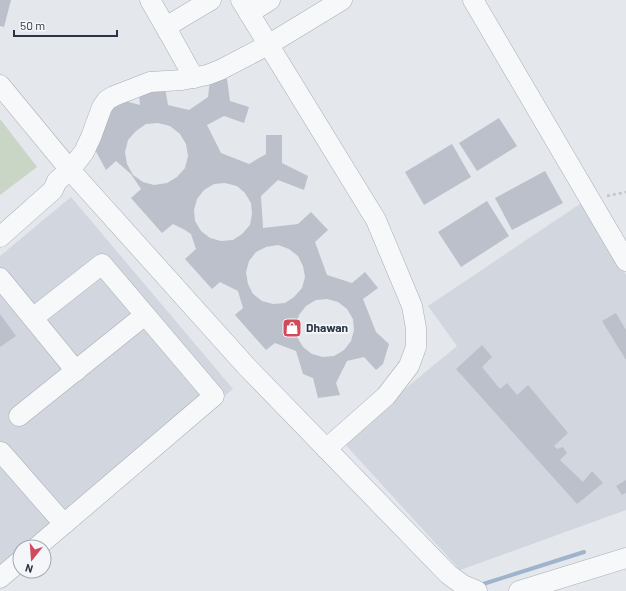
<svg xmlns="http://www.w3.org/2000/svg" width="626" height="591" font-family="Barlow,sans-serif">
<rect width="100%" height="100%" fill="#e4e7ec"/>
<g fill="#d2d6de">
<polygon points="71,197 233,389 43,547 20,547 20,566 0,582 0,256"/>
<polygon points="583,202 626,275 626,510 460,570 342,441 457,346 428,306"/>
</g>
<polygon fill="#c9d6c5" points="0,119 37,167 0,195"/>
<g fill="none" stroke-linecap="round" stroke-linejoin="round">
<polyline stroke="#9fb4cc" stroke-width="4" points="480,585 584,552"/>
</g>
<g fill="#bbc0ca" fill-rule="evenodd">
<polygon points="0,0 11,0 4,27 0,26"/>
<path d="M210,79H227L230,101L249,107L244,123L224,116L207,125L221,153L249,164L266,154V135H282V163L308,176L304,190L278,180L261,196L263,228L298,224L311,212L328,230L315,242L327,275L352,283L365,272L378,288L363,299L376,332L389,344L383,364L376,370L364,357L347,361L336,383L340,395L318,398L313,378L303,374L296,351L275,343L266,350L235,315L243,308L238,291L220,282L212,289L185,259L196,249L191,234L185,230L173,224L162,233L131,198L141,189L131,174L116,161L106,170L93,146L104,113L121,100L140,105L139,93L165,88L168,105L189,110L208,97ZM158,123L170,126L180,134L186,144L188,156L185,168L177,177L167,183L154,185L143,182L133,175L127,164L125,152L128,140L136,131L146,124ZM225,183L237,186L245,193L251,203L252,214L250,225L242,234L233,240L221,241L210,238L201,231L195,221L194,210L197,199L204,190L214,184ZM278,245L289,249L298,256L303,266L305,277L302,288L294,297L285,303L273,304L262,301L253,294L248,284L246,272L249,261L256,252L266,247ZM327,299L338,302L347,309L353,319L354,330L351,341L344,350L334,356L323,357L312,354L303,347L297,337L296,326L299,315L306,306L316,300Z"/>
<polygon points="499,118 517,146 477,171 459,143"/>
<polygon points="452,144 471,177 424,205 405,172"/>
<polygon points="545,171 563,203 512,230 495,198"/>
<polygon points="487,201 509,236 461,267 438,232"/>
<polygon points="616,313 626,330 626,360 602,321"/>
<polygon points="0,314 16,336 0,347"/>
<polygon points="482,345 492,357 482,367 500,389 507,383 517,395 528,385 568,433 554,446 557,449 563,447 567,453 560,460 583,482 592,471 603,483 577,504 456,369"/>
<polygon points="626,480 626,493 622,495 616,486"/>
</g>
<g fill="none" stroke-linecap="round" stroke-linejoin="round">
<g stroke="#a9aeb7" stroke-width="21">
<g id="minor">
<polyline points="150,0 169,33"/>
<polyline points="241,0 376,220 412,306 416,328 416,347 409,366 386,396 326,449"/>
<polyline points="473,0 626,261"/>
<polyline points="249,13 270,0"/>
<polyline points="194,78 169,33 169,27 174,22 211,0"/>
<polyline points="0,85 70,170 247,367 448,574 463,585 477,591"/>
<polyline points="0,237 53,190 57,181 70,170 84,152 91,137 102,107 107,100 114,96 150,82 182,80 207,75 220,70 268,45 342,0"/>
<polyline points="0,278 76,371"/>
<polyline points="33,318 102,264 214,396 37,547"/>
<polyline points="19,416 145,315"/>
<polyline points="1,452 64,524"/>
<polyline points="0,578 20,561"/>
<polyline points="519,591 626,558"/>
</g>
</g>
<polyline stroke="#c2c5cb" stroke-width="2.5" stroke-dasharray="3 3" stroke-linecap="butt" points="607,196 626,192"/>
<use href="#minor" stroke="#f7f8fa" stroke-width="20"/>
</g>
<defs>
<g id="shop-square" transform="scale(1)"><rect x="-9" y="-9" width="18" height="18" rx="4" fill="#d1495b" stroke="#f4f6f9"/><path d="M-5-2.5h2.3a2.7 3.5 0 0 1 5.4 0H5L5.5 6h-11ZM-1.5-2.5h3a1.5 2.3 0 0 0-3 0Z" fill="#fff"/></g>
</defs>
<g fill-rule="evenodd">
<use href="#shop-square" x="292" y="328"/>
</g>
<g text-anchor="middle" stroke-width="3.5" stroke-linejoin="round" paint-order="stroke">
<g font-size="12" font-weight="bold" fill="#2b3445" stroke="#f4f6f9" text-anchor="start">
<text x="306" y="332">Dhawan</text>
</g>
</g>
<g transform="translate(32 559) rotate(197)"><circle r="19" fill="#f4f6f9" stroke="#a4a8b1"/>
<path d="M0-3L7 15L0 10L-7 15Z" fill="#d1495b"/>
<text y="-6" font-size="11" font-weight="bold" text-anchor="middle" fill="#2b3445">N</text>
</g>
<path d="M14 30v6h103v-6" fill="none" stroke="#2b3445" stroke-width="2"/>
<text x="20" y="30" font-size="12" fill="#2b3445" stroke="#f4f6f9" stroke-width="3" paint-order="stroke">50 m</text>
</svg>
